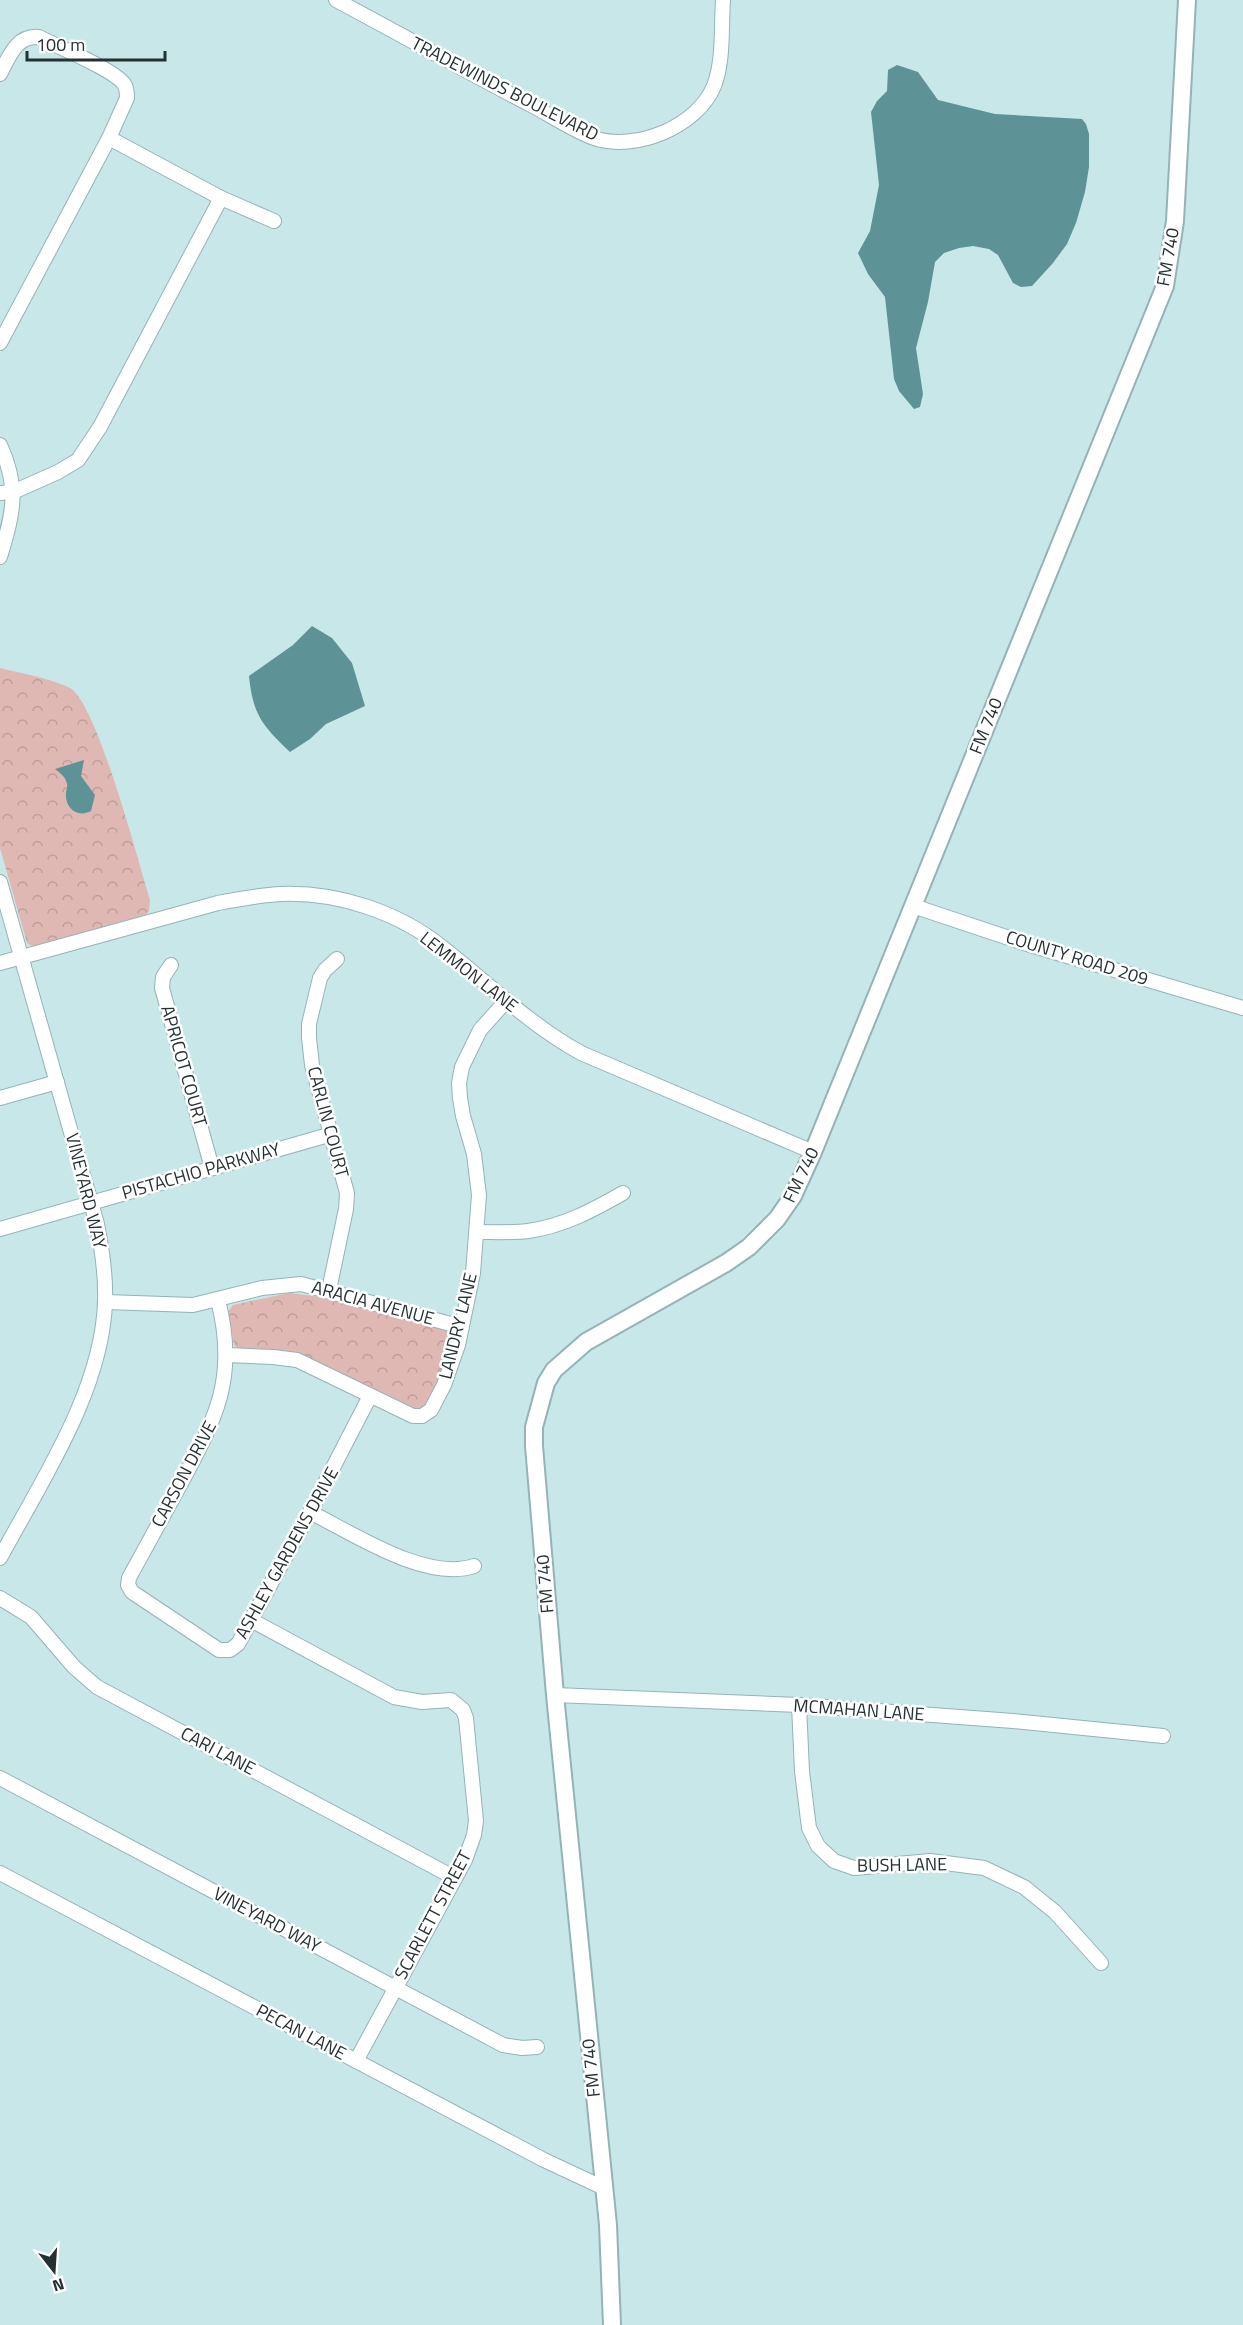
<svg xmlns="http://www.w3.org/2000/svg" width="1243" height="2325" font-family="'Titillium Web',sans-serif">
<defs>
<pattern id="park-crowns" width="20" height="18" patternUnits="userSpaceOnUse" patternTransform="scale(1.5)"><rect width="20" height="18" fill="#dfb8b3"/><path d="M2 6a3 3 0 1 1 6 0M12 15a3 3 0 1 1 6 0" fill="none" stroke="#bf9e9a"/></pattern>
</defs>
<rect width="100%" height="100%" fill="#c8e7e9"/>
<g fill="url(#park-crowns)">
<path d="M0,668C20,673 53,679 70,688C97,703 139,864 150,900L149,911L145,915L39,947H34L27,943L0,848Z"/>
<polygon points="289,1293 314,1296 452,1330 455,1336 448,1363 424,1410 411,1411 315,1361 297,1354 240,1350 234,1345 228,1312 233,1305"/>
</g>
<g fill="#5d9396">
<polygon points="897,65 918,72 938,100 995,114 1082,119 1086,124 1089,134 1089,167 1085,192 1076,223 1067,244 1053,263 1032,286 1021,287 1013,283 998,255 989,249 973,246 959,248 944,253 935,262 928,302 916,348 923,394 920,407 914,409 899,391 894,379 885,297 868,274 858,253 870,231 879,185 871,112 877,101 887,91 888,70"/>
<path d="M312,626L332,638L352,663L365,706L326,724L310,739L290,752C262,725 253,715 249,676L293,645Z"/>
<path d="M84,760L81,776L95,795L91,811C78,818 65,809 66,794C66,789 68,788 67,784C66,777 60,773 55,769Z"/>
</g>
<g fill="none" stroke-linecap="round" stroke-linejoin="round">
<g stroke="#95b3b5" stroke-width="16">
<g id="minor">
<path d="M336,0C402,35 467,72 533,106C552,116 574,131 594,138C635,152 697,127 714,86C724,60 721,27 723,0"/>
<path d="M0,74C9,57 16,35 39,37C58,47 113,69 124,84C127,88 127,93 127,98L109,138L0,343"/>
<polyline points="109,138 221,198 274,221"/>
<path d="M0,445C20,488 13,514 0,557"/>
<polyline points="0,493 13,492 58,472 78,460 100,427 221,198"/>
<path d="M0,882L97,1224C102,1249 106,1275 105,1301C103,1389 41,1482 0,1558"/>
<polyline points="913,906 1027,944 1243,1008"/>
<path d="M0,963L218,903C239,899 260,895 281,894C338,892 399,912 443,948C489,984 530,1025 581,1053L813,1152"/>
<polyline points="171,965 163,977 162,988 212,1168"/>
<polyline points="0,1098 57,1082"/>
<polyline points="0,1229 332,1134"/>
<path d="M477,1232C494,1232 512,1233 528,1231C564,1226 593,1210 623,1193"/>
<polyline points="329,1290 346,1209 347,1193 312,1065 309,1038 309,1024 320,978 325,970 337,959"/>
<path d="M218,1300C238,1378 216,1418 180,1485C163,1516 146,1547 129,1578L128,1585L132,1592L219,1650H230L238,1644L310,1512L370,1396"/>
<polyline points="105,1302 193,1305 262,1288 301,1284 462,1327"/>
<polyline points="227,1355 273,1357 297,1360 413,1416 422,1416 431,1410 444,1385 458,1345 473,1273 479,1195 474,1154 463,1116 460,1098 459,1083 462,1067 480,1030 507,1000"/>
<path d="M310,1512C354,1534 426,1582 474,1566"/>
<polyline points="0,1598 31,1617 74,1667 97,1687 455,1878"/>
<polyline points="251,1620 394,1697 422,1702 451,1700 463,1710 466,1718 476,1821 474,1835 465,1860 356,2061"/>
<polyline points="555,1695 799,1705 1013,1721 1163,1736"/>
<polyline points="799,1705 802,1771 809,1828 818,1846 834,1861 854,1868 930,1861 984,1868 1024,1887 1055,1912 1101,1963"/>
<polyline points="0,1778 503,2045 522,2048 537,2047"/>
<polyline points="0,1873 544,2160 604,2188"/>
</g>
</g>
<g stroke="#95b3b5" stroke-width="20">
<polyline id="major" points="612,2325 608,2225 555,1695 534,1446 534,1427 546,1383 554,1370 586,1342 726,1263 749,1247 777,1219 793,1196 813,1152 1165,286 1175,221 1187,0"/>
</g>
<use href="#minor" stroke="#fff" stroke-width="14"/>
<use href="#major" stroke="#fff" stroke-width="16"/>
</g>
<g text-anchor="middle" stroke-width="5" stroke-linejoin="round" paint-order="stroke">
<g font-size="18" fill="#243031" stroke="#fff">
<text transform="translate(505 89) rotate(27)" y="6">TRADEWINDS BOULEVARD</text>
<text transform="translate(1168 257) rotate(-80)" y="6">FM 740</text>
<text transform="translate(986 726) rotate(-68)" y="6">FM 740</text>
<text transform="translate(1077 958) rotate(17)" y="6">COUNTY ROAD 209</text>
<text transform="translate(469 972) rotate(38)" y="6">LEMMON LANE</text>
<text transform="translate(184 1066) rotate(74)" y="6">APRICOT COURT</text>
<text transform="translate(328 1122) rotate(75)" y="6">CARLIN COURT</text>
<text transform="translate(201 1171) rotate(-16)" y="6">PISTACHIO PARKWAY</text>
<text transform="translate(801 1175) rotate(-64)" y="6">FM 740</text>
<text transform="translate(86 1191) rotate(76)" y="6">VINEYARD WAY</text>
<text transform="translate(373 1303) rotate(15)" y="6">ARACIA AVENUE</text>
<text transform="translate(458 1326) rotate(-76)" y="6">LANDRY LANE</text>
<text transform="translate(184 1474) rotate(-62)" y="6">CARSON DRIVE</text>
<text transform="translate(287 1553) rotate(-61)" y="6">ASHLEY GARDENS DRIVE</text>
<text transform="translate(545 1584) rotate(-95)" y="6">FM 740</text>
<text transform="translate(859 1710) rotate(4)" y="6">MCMAHAN LANE</text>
<text transform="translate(218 1751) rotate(28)" y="6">CARI LANE</text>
<text transform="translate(902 1865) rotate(-1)" y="6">BUSH LANE</text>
<text transform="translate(433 1915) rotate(-62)" y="6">SCARLETT STREET</text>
<text transform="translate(267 1920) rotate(28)" y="6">VINEYARD WAY</text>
<text transform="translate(301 2032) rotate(28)" y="6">PECAN LANE</text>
<text transform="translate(591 2068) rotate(-96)" y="6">FM 740</text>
</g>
</g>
<g transform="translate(54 2271) rotate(163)" stroke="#ffffff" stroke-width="4.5" paint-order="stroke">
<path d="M0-4.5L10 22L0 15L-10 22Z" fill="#243031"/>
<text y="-9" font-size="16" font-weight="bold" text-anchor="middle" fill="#243031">N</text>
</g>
<path d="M27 51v9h138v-9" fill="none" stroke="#243031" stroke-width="3"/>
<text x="36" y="51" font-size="18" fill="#243031" stroke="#ffffff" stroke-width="4.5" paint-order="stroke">100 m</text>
</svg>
